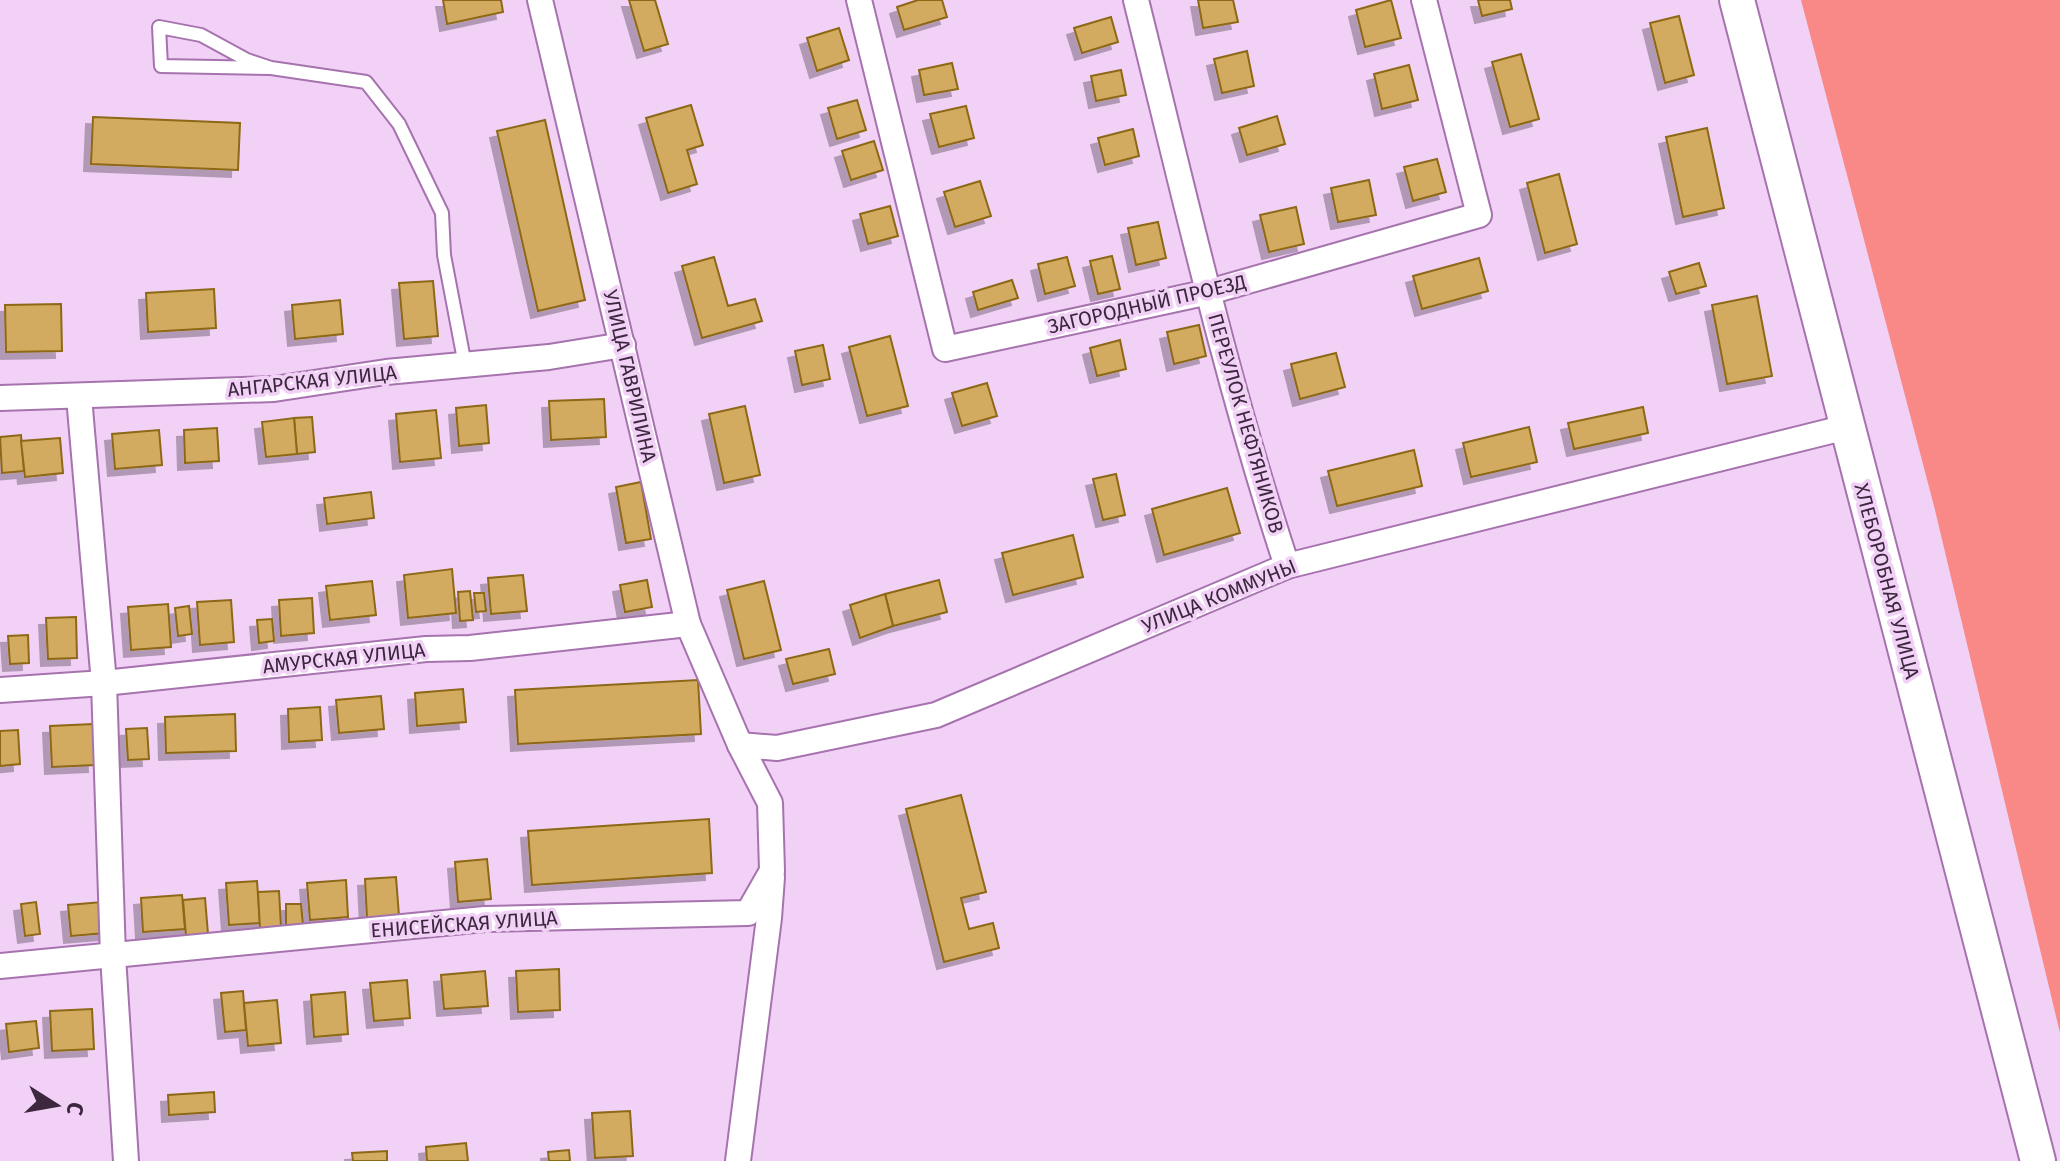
<svg xmlns="http://www.w3.org/2000/svg" width="2060" height="1161" font-family="'Fira Sans',sans-serif">
<defs>
<filter id="shadow"><feDropShadow dx="-7" dy="7" stdDeviation="0" flood-color="#0004"/></filter>
</defs>
<rect width="100%" height="100%" fill="#f2d1f7"/>
<polygon fill="#f88987" points="1801,0 2060,0 2060,1033 1934,506"/>
<g fill="#d3ab60" stroke="#8d6816" stroke-width="2" filter="url(#shadow)">
<polygon points="443,0 501,0 503,12 447,24"/>
<polygon points="629,0 655,0 668,44 644,51"/>
<polygon points="918,0 942,0 947,17 904,30 897,7"/>
<polygon points="1198,0 1233,0 1238,22 1203,28"/>
<polygon points="1391,0 1401,38 1365,47 1356,10"/>
<polygon points="1478,0 1510,0 1512,9 1482,16"/>
<polygon points="1679,16 1694,75 1665,83 1650,23"/>
<polygon points="1111,17 1118,42 1082,53 1074,28"/>
<polygon points="839,28 849,60 817,71 807,38"/>
<polygon points="1247,51 1254,86 1222,93 1214,59"/>
<polygon points="1521,54 1539,119 1510,127 1492,62"/>
<polygon points="952,63 958,89 924,95 919,70"/>
<polygon points="1409,65 1418,100 1382,109 1374,74"/>
<polygon points="1121,70 1126,95 1096,101 1091,76"/>
<polygon points="857,100 866,130 837,139 828,108"/>
<polygon points="691,105 703,145 687,150 697,184 668,193 646,118"/>
<polygon points="966,106 974,138 939,147 930,114"/>
<polygon points="1277,116 1285,144 1247,155 1239,128"/>
<polygon points="93,117 240,123 238,170 91,164"/>
<polygon points="545,120 585,300 538,311 497,131"/>
<polygon points="1707,128 1724,208 1683,217 1666,137"/>
<polygon points="1133,129 1139,156 1105,165 1098,138"/>
<polygon points="874,141 883,170 851,180 842,151"/>
<polygon points="1437,159 1446,192 1413,201 1404,167"/>
<polygon points="1559,174 1577,244 1545,253 1527,183"/>
<polygon points="1369,180 1376,215 1338,222 1331,188"/>
<polygon points="980,181 991,216 955,227 944,192"/>
<polygon points="890,206 898,236 868,244 860,214"/>
<polygon points="1296,207 1304,244 1269,252 1260,215"/>
<polygon points="1158,222 1166,258 1136,265 1128,228"/>
<polygon points="1112,256 1120,289 1098,294 1090,261"/>
<polygon points="714,257 728,306 755,299 762,321 702,338 682,266"/>
<polygon points="1067,257 1075,286 1045,294 1038,264"/>
<polygon points="1479,258 1488,291 1422,309 1413,276"/>
<polygon points="1699,263 1706,286 1676,294 1669,272"/>
<polygon points="1012,280 1018,298 978,310 973,292"/>
<polygon points="433,281 438,336 404,339 399,283"/>
<polygon points="214,289 216,328 148,332 146,293"/>
<polygon points="1757,296 1772,376 1727,384 1712,305"/>
<polygon points="340,300 343,334 295,339 292,305"/>
<polygon points="61,304 62,351 6,352 5,305"/>
<polygon points="1199,325 1206,356 1174,364 1167,332"/>
<polygon points="890,336 908,406 867,416 849,347"/>
<polygon points="1120,340 1126,369 1097,376 1090,348"/>
<polygon points="823,345 830,379 802,385 795,351"/>
<polygon points="1336,353 1345,387 1300,399 1291,364"/>
<polygon points="987,383 997,416 962,426 952,393"/>
<polygon points="604,399 606,437 551,440 549,401"/>
<polygon points="486,405 489,443 459,446 456,408"/>
<polygon points="745,406 760,475 724,483 709,414"/>
<polygon points="1643,407 1648,433 1574,449 1568,423"/>
<polygon points="436,410 441,458 400,462 396,414"/>
<polygon points="312,417 315,452 297,454 294,418"/>
<polygon points="294,418 297,454 266,457 262,422"/>
<polygon points="1529,427 1537,462 1471,477 1463,443"/>
<polygon points="217,428 219,461 185,463 184,430"/>
<polygon points="159,430 162,465 115,469 112,434"/>
<polygon points="21,435 24,471 2,473 0,437"/>
<polygon points="60,438 63,473 25,477 21,441"/>
<polygon points="1414,450 1422,486 1337,506 1328,471"/>
<polygon points="1116,474 1125,515 1103,520 1093,479"/>
<polygon points="641,482 651,539 626,543 616,487"/>
<polygon points="1227,488 1240,533 1164,555 1152,509"/>
<polygon points="371,492 374,518 327,524 324,498"/>
<polygon points="1073,535 1083,577 1013,595 1002,553"/>
<polygon points="452,569 456,613 408,618 404,575"/>
<polygon points="523,575 527,611 491,614 488,578"/>
<polygon points="647,580 652,607 625,612 620,585"/>
<polygon points="939,580 947,612 893,626 885,594"/>
<polygon points="372,581 376,615 330,620 326,586"/>
<polygon points="764,581 781,650 744,659 727,590"/>
<polygon points="470,591 473,620 460,621 458,592"/>
<polygon points="474,593 484,593 486,611 476,612"/>
<polygon points="885,594 893,626 860,638 850,605"/>
<polygon points="312,598 314,633 281,636 279,600"/>
<polygon points="231,600 234,642 200,645 197,602"/>
<polygon points="168,604 171,647 131,650 128,607"/>
<polygon points="189,606 192,634 178,636 175,608"/>
<polygon points="76,617 77,658 48,659 46,618"/>
<polygon points="272,619 274,641 259,643 257,620"/>
<polygon points="28,635 29,663 10,664 8,636"/>
<polygon points="829,649 835,674 793,684 786,659"/>
<polygon points="698,680 701,734 518,744 515,690"/>
<polygon points="463,689 466,722 417,726 415,693"/>
<polygon points="381,696 384,729 339,733 336,700"/>
<polygon points="320,707 322,740 289,742 288,709"/>
<polygon points="235,714 236,751 166,753 165,717"/>
<polygon points="93,724 95,765 52,767 50,726"/>
<polygon points="147,728 149,759 128,760 126,729"/>
<polygon points="18,730 20,764 0,766 0,731"/>
<polygon points="961,795 986,892 961,898 969,929 993,923 999,948 944,962 906,809"/>
<polygon points="709,819 712,873 532,885 528,831"/>
<polygon points="487,859 491,899 458,902 455,862"/>
<polygon points="396,877 399,916 367,918 365,879"/>
<polygon points="346,880 348,917 310,920 307,883"/>
<polygon points="257,881 260,923 229,925 226,883"/>
<polygon points="279,891 281,927 260,929 258,892"/>
<polygon points="182,895 185,929 143,932 141,898"/>
<polygon points="205,898 208,934 186,936 183,900"/>
<polygon points="36,902 40,934 25,936 21,904"/>
<polygon points="102,902 105,933 71,936 68,905"/>
<polygon points="286,904 301,904 303,925 286,926"/>
<polygon points="559,969 560,1010 518,1012 516,971"/>
<polygon points="485,971 488,1006 444,1009 441,975"/>
<polygon points="407,980 410,1018 374,1021 370,983"/>
<polygon points="243,991 246,1030 225,1032 221,993"/>
<polygon points="345,992 348,1034 314,1037 311,995"/>
<polygon points="277,1000 281,1043 248,1046 244,1003"/>
<polygon points="92,1009 94,1049 52,1051 50,1011"/>
<polygon points="36,1021 39,1048 9,1052 6,1024"/>
<polygon points="214,1092 215,1112 169,1115 168,1095"/>
<polygon points="630,1111 633,1156 595,1158 592,1113"/>
<polygon points="466,1143 468,1161 427,1161 426,1147"/>
<polygon points="569,1150 570,1161 549,1161 548,1152"/>
<polygon points="387,1151 387,1161 353,1161 352,1153"/>
</g>
<g fill="none" stroke-linecap="round" stroke-linejoin="round">
<g stroke="#a673ae" stroke-width="16">
<polyline id="lane" points="271,68 161,66 159,27 201,35 247,60 271,68 366,82 399,124 442,213 444,255 465,365"/>
</g>
<g stroke="#a673ae" stroke-width="28">
<g id="street">
<polyline points="859,0 945,349 1209,292 1479,215 1424,0"/>
<path d="M1136,0C1183,189 1226,381 1287,566"/>
<polyline points="79,397 104,683 113,956 126,1161"/>
<polyline points="0,398 274,389 386,372 549,357 623,345"/>
<polyline points="0,690 104,683 426,649 470,648 688,624"/>
<polyline points="740,745 777,748 936,715 1287,566 1847,427"/>
<polyline points="0,966 485,919 748,913 772,871 770,803 740,745 688,624 540,0"/>
<polyline points="738,1161 769,918 772,877"/>
</g>
</g>
<g stroke="#a673ae" stroke-width="38">
<polyline id="secondary" points="1737,0 2038,1161"/>
</g>
<use href="#lane" stroke="#fff" stroke-width="12"/>
<use href="#street" stroke="#fff" stroke-width="24"/>
<use href="#secondary" stroke="#fff" stroke-width="34"/>
</g>
<g text-anchor="middle" stroke-width="7" stroke-linejoin="round" paint-order="stroke">
<g font-size="20" fill="#3c273f" stroke="#f2d1f7">
<text transform="translate(1147 304) rotate(-13)" y="7">ЗАГОРОДНЫЙ ПРОЕЗД</text>
<text transform="translate(630 376) rotate(77)" y="7">УЛИЦА ГАВРИЛИНА</text>
<text transform="translate(312 381) rotate(-6)" y="7">АНГАРСКАЯ УЛИЦА</text>
<text transform="translate(1246 423) rotate(74)" y="7">ПЕРЕУЛОК НЕФТЯНИКОВ</text>
<text transform="translate(1887 581) rotate(75)" y="7">ХЛЕБОРОБНАЯ УЛИЦА</text>
<text transform="translate(1219 596) rotate(-22)" y="7">УЛИЦА КОММУНЫ</text>
<text transform="translate(344 658) rotate(-6)" y="7">АМУРСКАЯ УЛИЦА</text>
<text transform="translate(464 924) rotate(-4)" y="7">ЕНИСЕЙСКАЯ УЛИЦА</text>
</g>
</g>
<g transform="translate(56 1105) rotate(101)" stroke="#f2d1f7" stroke-width="6" paint-order="stroke">
<path d="M0-6L14 30L0 20L-14 30Z" fill="#3c273f"/>
<text y="-12" font-size="22" font-weight="bold" text-anchor="middle" fill="#3c273f">С</text>
</g>
</svg>
